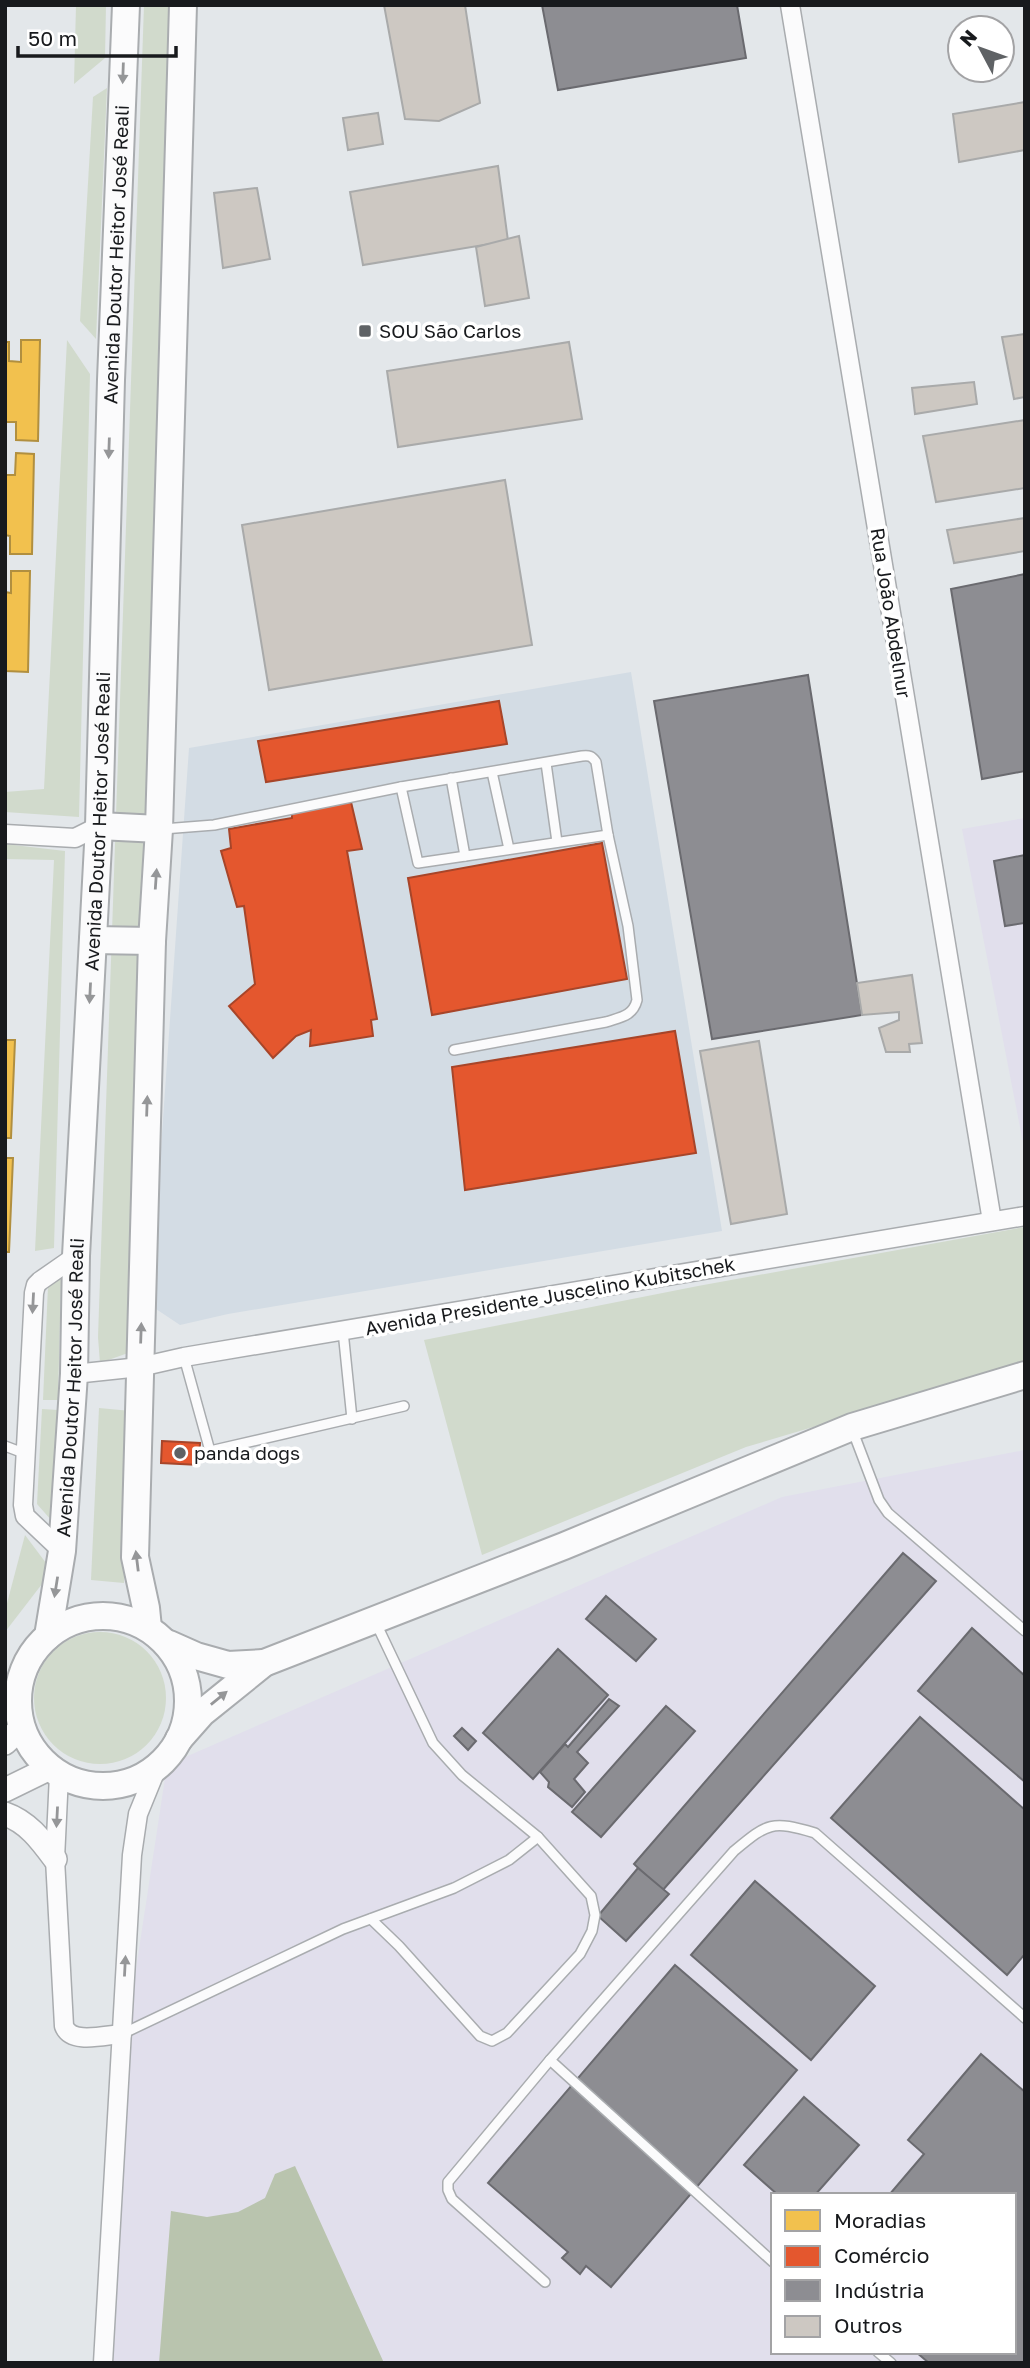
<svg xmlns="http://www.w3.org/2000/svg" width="1030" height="2368" font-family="'Golos Text',sans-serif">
<rect width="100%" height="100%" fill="#e3e7ea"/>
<polygon fill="#d3dce4" points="631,672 722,1231 228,1314 180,1325 150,1305 189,748"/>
<g fill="#e1dfec" fill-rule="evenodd">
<polygon points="1025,818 1025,1153 962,829"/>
<path d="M1025,1450V2363H112L129,2015L167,1765L782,1497ZM773,2195H1014V2352H773Z"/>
</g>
<g fill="#d1dacc">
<polygon points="76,5 106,5 105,58 74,84"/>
<polygon points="144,5 172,5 128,1353 100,1363 98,1337"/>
<polygon points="107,88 96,339 80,321 93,97"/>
<polygon points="67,340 90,374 79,817 5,812 5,792 44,789"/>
<polygon points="5,844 65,851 54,1248 35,1251 54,860 5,859"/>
<polygon points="1025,1227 1025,1364 746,1447 482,1555 424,1340 698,1286"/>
<polygon points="61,1277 58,1400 43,1400 48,1286"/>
<polygon points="99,1408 131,1411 124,1583 91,1580"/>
<polygon points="42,1409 58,1410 52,1521 37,1504"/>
<polygon points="25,1535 52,1571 5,1632 5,1611"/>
<circle cx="100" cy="1698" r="66"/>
</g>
<polygon fill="#b9c4ae" points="295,2166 384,2363 159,2363 171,2211 207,2217 238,2212 265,2198 275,2174"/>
<g fill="#f2c14e" stroke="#b18f3f" stroke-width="2">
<polygon points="21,340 40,340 38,441 16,440 16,422 5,422 5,342 9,342 9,361 21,362"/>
<polygon points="16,453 34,454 32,554 10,554 10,536 5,535 5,475 15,475"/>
<polygon points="11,571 30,571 28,672 6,671 5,592 11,593"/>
<polygon points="5,1040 15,1040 11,1138 5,1138"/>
<polygon points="5,1158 13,1158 9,1252 5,1252"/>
</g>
<g fill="#e4572e" stroke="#a74529" stroke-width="2">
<polygon points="499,701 507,744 266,782 258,741"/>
<polygon points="351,802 362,849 347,851 377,1019 371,1020 373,1036 310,1046 311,1030 296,1036 273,1058 229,1006 255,984 244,906 237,907 221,851 231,848 229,829 292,818 292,812"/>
<polygon points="602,843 627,979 432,1015 408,878"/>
<polygon points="675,1031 696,1153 465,1190 452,1067"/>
<polygon points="162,1441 200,1443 199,1465 161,1463"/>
</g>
<g fill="#8d8d92" stroke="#6a6a6f" stroke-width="2">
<polygon points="542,5 737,5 746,58 558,90"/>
<polygon points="1025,574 1025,771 982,779 951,589"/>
<polygon points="808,675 862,1015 712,1039 654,701"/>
<polygon points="1025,855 1025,923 1005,926 994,861"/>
<polygon points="903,1553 936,1581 662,1891 634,1864"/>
<polygon points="606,1596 656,1639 636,1661 586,1619"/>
<polygon points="972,1628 1025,1676 1025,1782 918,1691"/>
<polygon points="558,1649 608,1695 533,1779 483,1733"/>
<polygon points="609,1699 619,1706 577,1752 588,1763 574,1779 585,1792 572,1807 548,1787 549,1782 540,1772 565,1744 568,1747"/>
<polygon points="666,1706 695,1731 601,1837 572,1812"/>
<polygon points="920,1717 1025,1810 1025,1954 1007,1975 831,1818"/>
<polygon points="462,1728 476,1741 468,1750 454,1736"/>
<polygon points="638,1868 669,1894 626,1941 598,1916"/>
<polygon points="755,1881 875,1986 811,2060 691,1955"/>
<polygon points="675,1965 797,2070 611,2287 586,2266 580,2274 562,2258 568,2252 488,2183"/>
<polygon points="981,2054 1025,2092 1025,2363 929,2363 916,2352 1014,2352 1014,2195 889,2195 924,2154 908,2140"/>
<polygon points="804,2097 859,2145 815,2195 778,2195 744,2165"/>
</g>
<g fill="#cdc8c2" stroke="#a9aaaa" stroke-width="2">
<polygon points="384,5 465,5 480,103 439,121 405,119"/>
<polygon points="1025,102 1025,150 959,162 953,114"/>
<polygon points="378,113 383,144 348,150 343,118"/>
<polygon points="498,166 508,241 363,265 350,192"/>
<polygon points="257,188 270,259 223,268 214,193"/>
<polygon points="519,236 529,298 485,306 476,247"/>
<polygon points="1025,334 1025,397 1014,399 1002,337"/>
<polygon points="569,342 582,419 398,447 387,371"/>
<polygon points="974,382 977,404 915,414 912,388"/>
<polygon points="1025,420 1025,488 936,502 923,436"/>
<polygon points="505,480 532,645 269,690 242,525"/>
<polygon points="1025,518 1025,551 954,563 947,530"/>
<polygon points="912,975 922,1043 909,1044 910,1052 886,1052 879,1028 899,1020 899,1012 862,1015 857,983"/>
<polygon points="759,1041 787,1214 731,1224 700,1051"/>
</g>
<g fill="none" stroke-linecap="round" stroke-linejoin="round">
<g stroke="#a9acaf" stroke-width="12">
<g id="service">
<polyline points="546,763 557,842"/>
<polyline points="492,772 509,849"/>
<polyline points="451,778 465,856"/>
<polyline points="401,787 418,863 608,835"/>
<path d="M163,829L214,825L401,787L582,756C589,755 592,756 596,762L608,835L628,926L637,1000C633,1016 621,1017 606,1022L454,1050"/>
<polyline points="343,1331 352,1419"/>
<polyline points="184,1357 210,1451 404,1406"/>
<polyline points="852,1429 879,1500 888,1513 1025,1631"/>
<polyline points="5,1446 26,1454"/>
<polyline points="371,1919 399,1946 480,2036 492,2041 507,2033 580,1954 592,1931 595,1915 591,1896 538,1837 462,1775 433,1743 375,1621"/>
<polyline points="122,2034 343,1929 454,1888 509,1860 538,1837"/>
<path d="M773,2262L550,2060L734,1851C768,1823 771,1820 815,1833L1025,2018"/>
<polyline points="545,2282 452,2199 448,2190 448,2182 550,2060"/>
<polyline points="878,2352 891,2363"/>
</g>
</g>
<g stroke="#a9acaf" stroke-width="21">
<g id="minor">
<polyline points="790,5 992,1221"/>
<polyline points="5,834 75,838 99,826"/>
<polyline points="74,1374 140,1367 184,1357 1025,1216"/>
<polyline points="62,1551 25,1516 23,1505 34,1293 36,1285 40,1281 76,1256"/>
<path d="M59,1775L55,1859L64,2026C71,2045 105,2035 122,2034"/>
<polyline points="103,2363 132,1855 138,1814 158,1765"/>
</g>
</g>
<g stroke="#a9acaf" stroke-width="26">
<g id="tertiary">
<polyline points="5,1743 22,1727"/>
<polyline points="5,1790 50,1768"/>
<path d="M5,1814C28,1822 41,1840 55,1859"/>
</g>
</g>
<g stroke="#a9acaf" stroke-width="30">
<g id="secondary">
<polyline points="99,826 159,829"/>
<polyline points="93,940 152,941"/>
<circle cx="103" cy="1701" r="85"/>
<polyline points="148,1628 146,1608 135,1557 152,941 159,829 183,5"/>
<path id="s1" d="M48,1636L62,1551L74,1374L76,1256L99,826L111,380L126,5"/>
<polyline points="169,1644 196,1656 228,1665 264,1663"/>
<polyline points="179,1739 202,1713 264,1663 564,1546 852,1427 1025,1375"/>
</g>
</g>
<use href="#service" stroke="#fbfbfc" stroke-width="9"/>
<use href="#minor" stroke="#fbfbfc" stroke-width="18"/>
<use href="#tertiary" stroke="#fbfbfc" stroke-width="23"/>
<use href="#secondary" stroke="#fbfbfc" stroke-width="26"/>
</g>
<defs><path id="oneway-solid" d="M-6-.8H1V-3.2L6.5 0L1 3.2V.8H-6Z" transform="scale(1.75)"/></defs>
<g fill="#959698">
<use href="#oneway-solid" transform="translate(123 73) rotate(92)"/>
<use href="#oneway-solid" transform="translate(109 448) rotate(92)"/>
<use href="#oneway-solid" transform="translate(156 879) rotate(-86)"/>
<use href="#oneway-solid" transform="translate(90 993) rotate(93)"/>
<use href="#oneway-solid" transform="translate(147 1106) rotate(-88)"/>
<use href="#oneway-solid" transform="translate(33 1303) rotate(93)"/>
<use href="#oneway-solid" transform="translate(141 1333) rotate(-88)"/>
<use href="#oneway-solid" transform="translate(137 1561) rotate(-97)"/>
<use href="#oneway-solid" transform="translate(56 1587) rotate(99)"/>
<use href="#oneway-solid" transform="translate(219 1698) rotate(-39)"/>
<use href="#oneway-solid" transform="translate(57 1817) rotate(93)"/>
<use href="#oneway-solid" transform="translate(125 1966) rotate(-87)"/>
</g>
<g fill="#5f6265" stroke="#fff" stroke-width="2.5">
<rect x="358" y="324" width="14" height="14" rx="3.5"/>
<circle cx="180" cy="1453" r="7"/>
</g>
<g text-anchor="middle" stroke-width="7" stroke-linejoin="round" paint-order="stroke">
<g font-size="19" fill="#181a1d" stroke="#fff">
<text dy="7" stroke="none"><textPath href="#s1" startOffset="1384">Avenida Doutor Heitor José Reali</textPath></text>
<text transform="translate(891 613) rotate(81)" y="7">Rua João Abdelnur</text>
<text dy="7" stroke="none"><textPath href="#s1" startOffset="817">Avenida Doutor Heitor José Reali</textPath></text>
<text transform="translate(550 1296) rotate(-10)" y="7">Avenida Presidente Juscelino Kubitschek</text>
<text dy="7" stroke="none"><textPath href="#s1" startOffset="250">Avenida Doutor Heitor José Reali</textPath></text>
</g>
<g font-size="19" fill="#181a1d" stroke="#fff" text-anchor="start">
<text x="379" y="338">SOU São Carlos</text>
<text x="194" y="1460">panda dogs</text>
</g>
</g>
<rect width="1030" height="2368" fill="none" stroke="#181a1d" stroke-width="14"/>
<rect x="771" y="2193" width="245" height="161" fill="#ffffff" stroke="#a3a3a5" stroke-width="2"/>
<rect x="785" y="2210" width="35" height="21" fill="#f2c14e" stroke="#a3a3a5" stroke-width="2"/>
<text x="834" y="2228" font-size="21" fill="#181a1d">Moradias</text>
<rect x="785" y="2246" width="35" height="21" fill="#e4572e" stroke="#a3a3a5" stroke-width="2"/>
<text x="834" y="2263" font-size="21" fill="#181a1d">Comércio</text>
<rect x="785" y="2280" width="35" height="21" fill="#8d8d92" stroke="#a3a3a5" stroke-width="2"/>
<text x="834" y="2298" font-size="21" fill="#181a1d">Indústria</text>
<rect x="785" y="2316" width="35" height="21" fill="#cdc8c2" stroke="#a3a3a5" stroke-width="2"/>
<text x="834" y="2333" font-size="21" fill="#181a1d">Outros</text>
<g transform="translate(981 49) rotate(311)"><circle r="33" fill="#ffffff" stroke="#a3a3a5" stroke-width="2"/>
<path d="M0-5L12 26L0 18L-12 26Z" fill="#5f6265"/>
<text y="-10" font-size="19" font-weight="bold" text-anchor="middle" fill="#181a1d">N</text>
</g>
<path d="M18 46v10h158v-10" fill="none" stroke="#181a1d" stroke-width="3.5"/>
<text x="28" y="46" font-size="21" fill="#181a1d" stroke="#ffffff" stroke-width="5" paint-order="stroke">50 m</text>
</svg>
